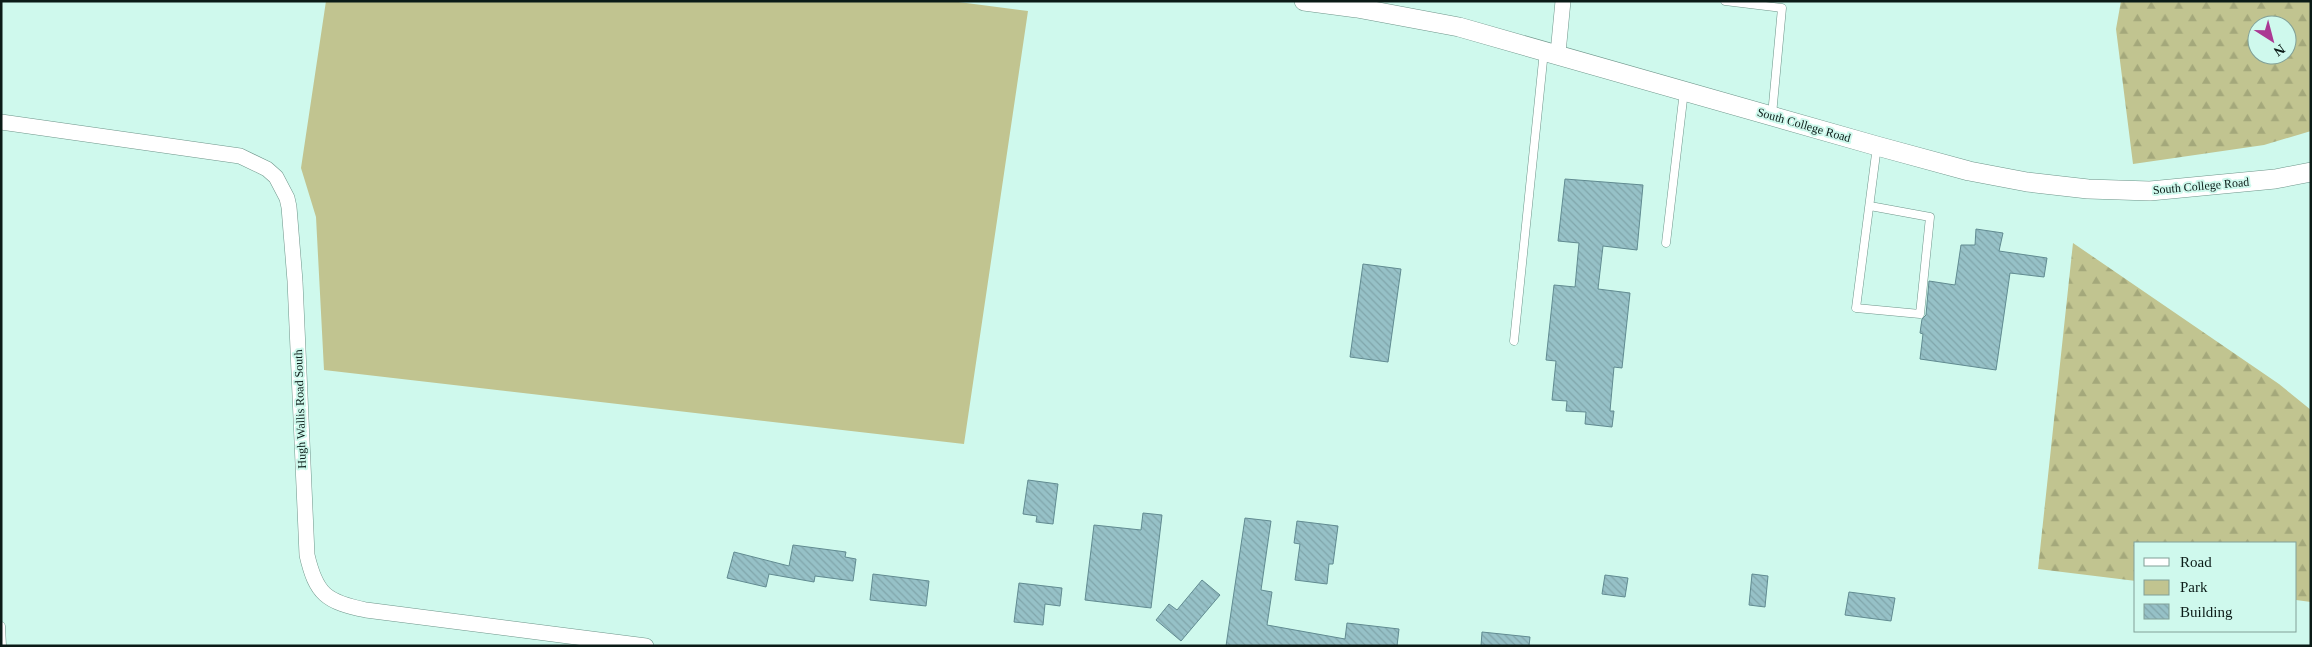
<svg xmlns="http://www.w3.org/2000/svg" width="2312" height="647" font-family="Georgia,serif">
<defs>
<pattern id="forest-firs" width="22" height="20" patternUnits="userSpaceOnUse" patternTransform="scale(1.25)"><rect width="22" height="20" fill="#c1c490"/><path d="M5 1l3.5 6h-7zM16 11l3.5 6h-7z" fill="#a4a87b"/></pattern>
<pattern id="building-back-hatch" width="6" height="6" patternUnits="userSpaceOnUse" patternTransform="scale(1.25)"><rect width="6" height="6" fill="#96c1c7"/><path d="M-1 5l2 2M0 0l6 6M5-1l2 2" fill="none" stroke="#80a5aa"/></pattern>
</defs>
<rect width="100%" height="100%" fill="#cff9ed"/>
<polygon fill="#c1c490" points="326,1 951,1 1028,11 964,444 324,370 316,217 301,168"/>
<g fill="url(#forest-firs)" fill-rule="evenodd">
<path d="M2121,1H2311V131L2264,145L2133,164L2116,29ZM2257,25H2287V55H2257Z"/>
<polygon points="2073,243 2279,384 2311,410 2311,602 2296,600 2296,543 2136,543 2136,581 2038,569"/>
</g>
<g fill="url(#building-back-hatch)" stroke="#618b91">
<polygon points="1565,179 1643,185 1637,250 1603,246 1598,289 1630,293 1622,368 1614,367 1610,411 1614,411 1612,427 1585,424 1586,412 1566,411 1567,401 1552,400 1556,361 1546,360 1554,285 1575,287 1579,243 1558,241"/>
<polygon points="1976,229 2003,233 1999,251 2047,258 2044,277 2010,273 1996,370 1920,359 1923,334 1920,333 1922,319 1926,315 1929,281 1955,285 1961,245 1975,245"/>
<polygon points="1363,264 1401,269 1388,362 1350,357"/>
<polygon points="1028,480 1058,484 1053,524 1036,522 1037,516 1023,514"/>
<polygon points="1143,513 1162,515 1151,608 1085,600 1094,525 1141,530"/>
<polygon points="1245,518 1271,521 1261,590 1272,592 1267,625 1345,639 1347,623 1399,629 1397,646 1226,646"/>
<polygon points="1297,521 1338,526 1333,564 1329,564 1327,584 1295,580 1300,544 1294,543"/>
<polygon points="793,545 846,552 845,557 856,559 853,581 815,576 814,582 769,574 766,587 727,578 734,552 789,566"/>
<polygon points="873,574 929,581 926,606 870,600"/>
<polygon points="1752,574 1768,576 1765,607 1749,605"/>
<polygon points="1605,575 1628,578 1625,597 1602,594"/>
<polygon points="1202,580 1220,595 1181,641 1156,620 1169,604 1177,610"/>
<polygon points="1019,583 1062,588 1060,606 1045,604 1043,625 1014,622"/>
<polygon points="1849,592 1895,598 1891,621 1845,615"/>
<polygon points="1482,632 1530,637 1529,646 1481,646"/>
</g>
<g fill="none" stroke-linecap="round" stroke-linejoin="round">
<g stroke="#6e958a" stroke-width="9">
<g id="service">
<polyline points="1725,1 1782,8 1772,115"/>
<polyline points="1870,206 1930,217 1920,314 1856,308 1877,146"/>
<polyline points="1666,243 1684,91"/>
<polyline points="1514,341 1544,51"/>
<polyline points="1,626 2,646"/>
</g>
</g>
<g stroke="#6e958a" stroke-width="16">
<g id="minor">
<polyline points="1558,53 1563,1"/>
<path d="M1,122L240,156L267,169L276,177L287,198L289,207L295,281L307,555C316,594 326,602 366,610L646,646"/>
</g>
</g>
<g stroke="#6e958a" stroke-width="20">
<polyline id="tertiary" points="1304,1 1357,8 1459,27 1877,146 1969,171 2027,182 2088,189 2150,191 2275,179 2311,172"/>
</g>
<use href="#service" stroke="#fff" stroke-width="8"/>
<use href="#minor" stroke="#fff" stroke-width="15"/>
<use href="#tertiary" stroke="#fff" stroke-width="19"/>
</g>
<g text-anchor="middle" stroke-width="4" stroke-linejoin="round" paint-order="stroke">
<g font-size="12" fill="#0b1b17" stroke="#cff9ed">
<text transform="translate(1804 125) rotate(16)" y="4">South College Road</text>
<text transform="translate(2201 186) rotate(-5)" y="4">South College Road</text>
<text transform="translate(300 409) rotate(-92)" y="4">Hugh Wallis Road South</text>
</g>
</g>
<rect width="2312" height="647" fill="none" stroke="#0b1b17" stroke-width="5"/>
<rect x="2134" y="542" width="162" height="90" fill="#cff9ed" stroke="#81a097"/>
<rect x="2144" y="558" width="25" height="8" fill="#ffffff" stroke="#81a097"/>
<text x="2180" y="567" font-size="15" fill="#0b1b17">Road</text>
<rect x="2144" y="580" width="25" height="15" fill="#c1c490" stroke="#81a097"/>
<text x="2180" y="592" font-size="15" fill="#0b1b17">Park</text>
<rect x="2144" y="604" width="25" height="15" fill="url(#building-back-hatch)" stroke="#81a097"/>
<text x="2180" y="617" font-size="15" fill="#0b1b17">Building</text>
<g transform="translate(2272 40) rotate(144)"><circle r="24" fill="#cff9ed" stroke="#81a097"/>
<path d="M0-4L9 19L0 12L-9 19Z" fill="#ab3893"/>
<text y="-8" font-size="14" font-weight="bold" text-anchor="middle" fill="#0b1b17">N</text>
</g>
</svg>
